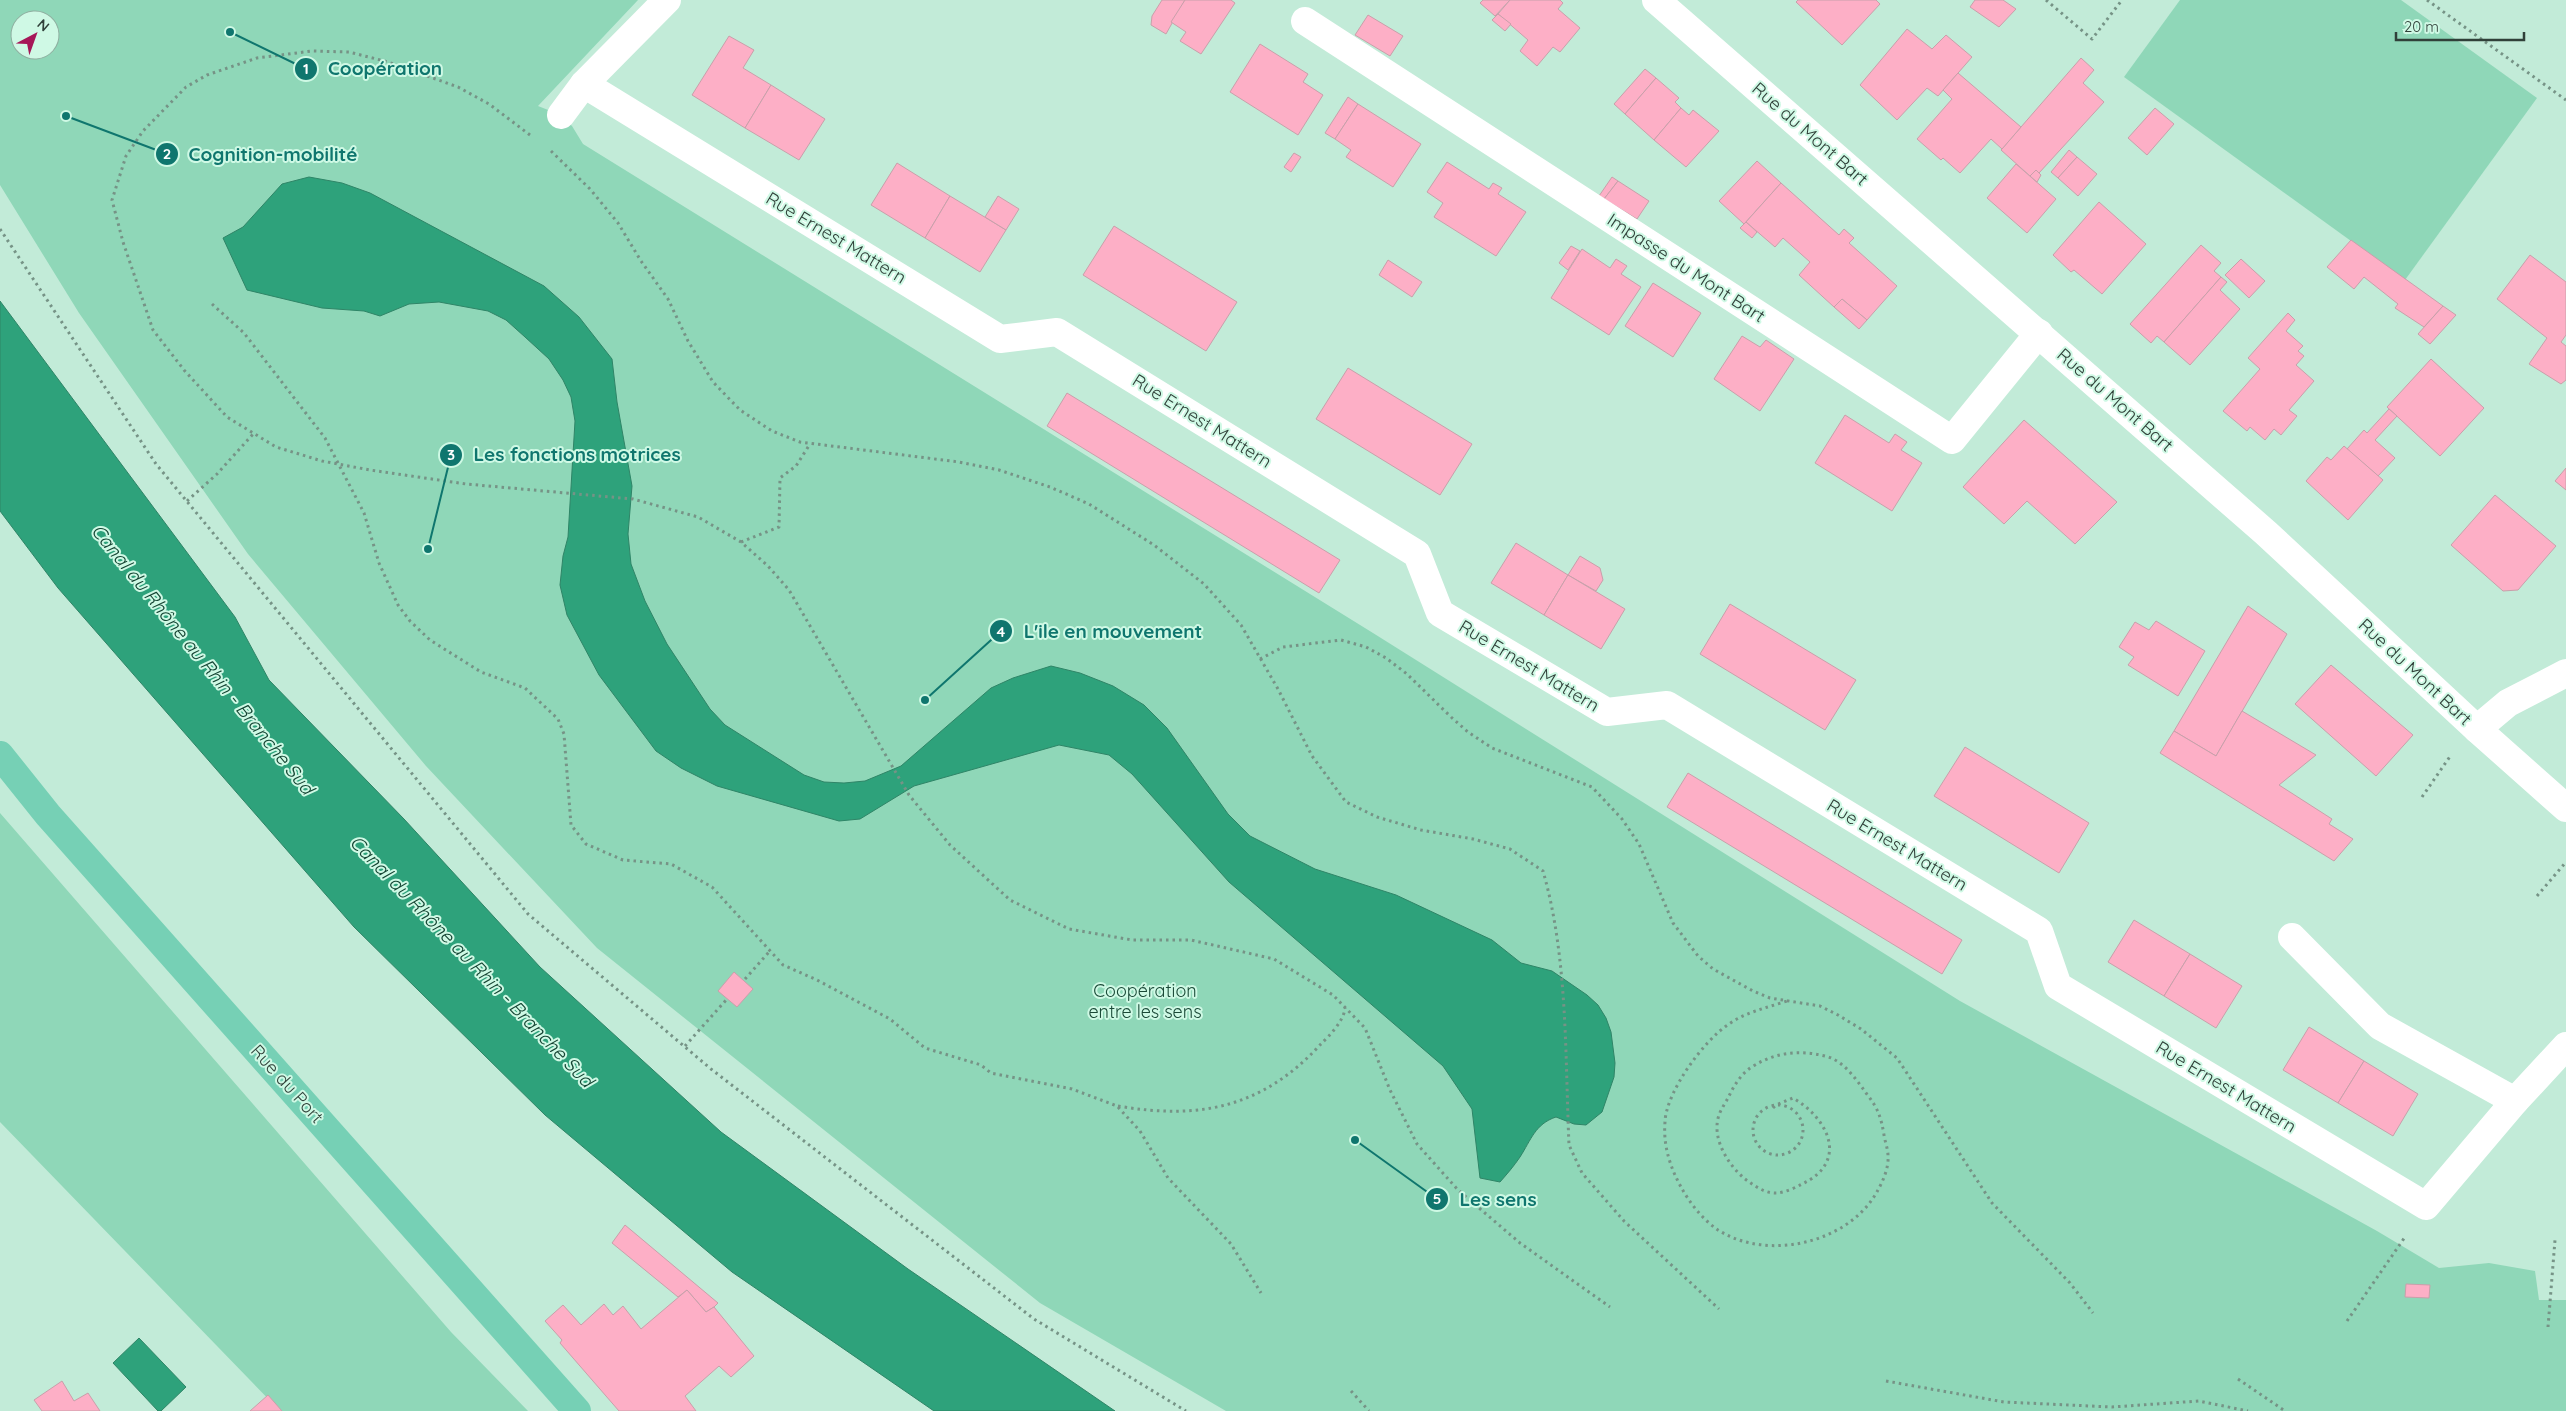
<svg xmlns="http://www.w3.org/2000/svg" width="2566" height="1411" font-family="Quicksand,sans-serif">
<rect width="100%" height="100%" fill="#c2ebd8"/>
<g fill="#8fd7b8" fill-rule="evenodd">
<path d="M0,0H638L538,106L561,115L572,126L583,144L1373,633L1960,1001L2377,1231L2439,1268L2489,1263L2535,1271L2539,1300H2566V1411H1226L1040,1303L597,948L426,766L248,554L79,313L0,185ZM20,20H50V50H20Z"/>
<polygon points="2180,0 2401,0 2537,98 2405,280 2124,77"/>
<polygon points="0,813 451,1332 528,1411 280,1411 0,1122"/>
</g>
<g fill="#2ea27b" stroke="#2f8567">
<path d="M309,177L342,183L370,193L544,286L579,317L612,359L617,402L632,486L628,534L631,564L645,601L667,644L710,709L725,725L804,775L824,782L844,783L865,781L901,766L991,688L1013,678L1051,666L1080,673L1113,686L1144,705L1167,728L1228,814L1250,836L1315,869L1396,895L1492,940L1521,963L1552,971L1587,995L1598,1005L1606,1018L1611,1032L1615,1063L1614,1077L1602,1112L1586,1125L1574,1124L1556,1117C1535,1124 1531,1140 1520,1157C1514,1166 1507,1174 1500,1182L1480,1178L1472,1109L1443,1066L1229,882L1132,774L1109,755L1059,745L914,786L860,819L839,821L717,786L681,768L656,751L599,675L567,615L560,585L563,556L568,537L575,421L571,397L563,380L549,359L525,337L506,320L488,311L439,302L409,304L380,316L364,311L322,308L247,290L223,238L243,227L282,184Z"/>
<polygon points="0,301 235,617 269,680 404,819 540,967 721,1132 908,1269 1115,1411 934,1411 732,1272 545,1115 354,927 58,588 0,511"/>
<polygon points="139,1338 186,1387 161,1411 158,1411 113,1363"/>
</g>
<g fill="#fdafc6" stroke="#c8a0aa">
<polygon points="1162,0 1185,0 1166,34 1151,25 1152,16"/>
<polygon points="1185,0 1231,0 1235,3 1201,54 1180,41 1186,32 1171,22"/>
<polygon points="1483,0 1510,0 1495,16 1480,3"/>
<polygon points="1510,0 1560,0 1563,3 1558,9 1580,28 1560,52 1553,47 1537,66 1520,51 1528,40 1498,14"/>
<polygon points="1798,0 1876,0 1880,4 1842,45 1796,2"/>
<polygon points="1975,0 2003,0 2016,9 1999,27 1970,7"/>
<polygon points="1498,14 1511,24 1505,31 1492,20"/>
<polygon points="1368,15 1403,36 1390,56 1355,35"/>
<polygon points="1907,29 1932,49 1946,35 1972,57 1938,96 1927,88 1897,120 1860,85"/>
<polygon points="729,36 754,50 743,68 771,85 745,128 692,95"/>
<polygon points="1260,44 1308,74 1303,82 1323,95 1298,135 1230,92"/>
<polygon points="2081,58 2094,70 2083,83 2104,102 2039,173 2036,170 2030,176 2001,150"/>
<polygon points="1645,69 1656,78 1625,114 1614,104"/>
<polygon points="1958,73 2021,127 2002,149 1991,139 1960,173 1943,158 1941,160 1917,139 1952,99 1943,90"/>
<polygon points="1656,78 1679,98 1675,102 1681,108 1654,140 1625,114"/>
<polygon points="771,85 825,119 799,160 745,128"/>
<polygon points="1348,97 1358,104 1335,139 1325,133"/>
<polygon points="1358,104 1421,144 1393,187 1346,157 1351,150 1335,139"/>
<polygon points="1681,108 1689,115 1693,110 1719,131 1686,167 1654,140"/>
<polygon points="2155,108 2174,124 2147,155 2128,138"/>
<polygon points="2069,150 2077,157 2058,178 2051,172"/>
<polygon points="1294,153 1301,157 1291,172 1284,167"/>
<polygon points="2077,157 2097,174 2078,196 2058,178"/>
<polygon points="1757,161 1781,183 1744,224 1719,201"/>
<polygon points="1447,162 1489,189 1493,183 1502,188 1498,194 1526,212 1496,256 1434,217 1443,203 1427,192"/>
<polygon points="897,163 950,196 925,238 871,205"/>
<polygon points="2016,164 2056,199 2027,233 1987,198"/>
<polygon points="2036,170 2041,175 2037,182 2030,176"/>
<polygon points="1612,177 1618,181 1604,199 1599,196"/>
<polygon points="1618,181 1649,201 1637,219 1604,199"/>
<polygon points="1781,183 1839,235 1844,229 1854,238 1849,243 1897,286 1867,320 1842,299 1834,307 1799,275 1810,262 1783,238 1775,247 1746,222"/>
<polygon points="950,196 1006,230 980,272 925,238"/>
<polygon points="998,196 1019,209 1006,230 985,217"/>
<polygon points="2099,202 2146,244 2102,294 2074,270 2071,272 2053,255"/>
<polygon points="1746,222 1757,232 1752,238 1740,228"/>
<polygon points="1114,226 1237,302 1206,351 1083,275"/>
<polygon points="2351,240 2443,306 2424,327 2395,308 2398,304 2364,277 2354,289 2327,267"/>
<polygon points="2201,245 2221,263 2214,271 2221,277 2164,342 2157,336 2151,343 2130,324"/>
<polygon points="1571,246 1580,251 1568,270 1559,263"/>
<polygon points="1582,249 1610,268 1616,259 1627,266 1621,274 1641,287 1609,335 1551,298"/>
<polygon points="2530,255 2566,282 2566,335 2561,342 2566,346 2566,380 2561,384 2529,364 2547,338 2497,299"/>
<polygon points="2241,259 2265,281 2249,298 2225,275"/>
<polygon points="1388,260 1422,282 1412,297 1379,275"/>
<polygon points="2221,277 2227,282 2220,290 2240,309 2190,365 2164,342"/>
<polygon points="1653,283 1701,313 1673,357 1625,326"/>
<polygon points="1842,299 1867,320 1859,329 1834,307"/>
<polygon points="2443,306 2456,315 2430,344 2418,334"/>
<polygon points="2288,313 2295,320 2286,331 2303,346 2298,351 2304,356 2296,365 2314,381 2289,410 2297,416 2281,435 2274,429 2265,440 2250,427 2247,431 2223,411 2260,369 2248,358"/>
<polygon points="1742,336 1760,347 1766,340 1794,359 1760,411 1714,379"/>
<polygon points="2431,359 2484,408 2440,456 2387,407"/>
<polygon points="1348,368 1472,444 1440,495 1316,419"/>
<polygon points="1067,393 1340,560 1319,593 1047,426"/>
<polygon points="2389,409 2397,416 2375,440 2395,458 2378,476 2347,449 2364,430 2367,433"/>
<polygon points="1845,415 1889,443 1895,434 1907,442 1901,450 1922,463 1892,511 1815,463"/>
<polygon points="2024,420 2117,502 2075,544 2027,501 2004,524 1963,487"/>
<polygon points="2344,446 2383,480 2348,520 2306,481 2327,457 2331,460"/>
<polygon points="2566,468 2566,490 2555,481"/>
<polygon points="2495,495 2556,546 2518,590 2503,591 2451,545"/>
<polygon points="1516,543 1568,575 1544,615 1491,583"/>
<polygon points="1580,556 1600,568 1603,580 1596,591 1568,575"/>
<polygon points="1568,575 1625,609 1601,649 1544,615"/>
<polygon points="1730,604 1856,680 1825,730 1700,654"/>
<polygon points="2248,606 2287,634 2216,756 2174,731"/>
<polygon points="2156,621 2205,651 2178,696 2128,665 2134,657 2119,647 2135,622 2149,630"/>
<polygon points="2331,665 2413,735 2376,776 2295,704"/>
<polygon points="2242,711 2316,755 2279,785 2332,819 2329,824 2353,839 2334,861 2160,753 2174,731 2216,756"/>
<polygon points="1965,747 2089,823 2059,873 1934,796"/>
<polygon points="1688,773 1962,940 1942,974 1667,807"/>
<polygon points="2134,920 2190,954 2164,996 2108,962"/>
<polygon points="2190,954 2242,986 2216,1028 2164,996"/>
<polygon points="734,972 753,989 737,1007 718,991"/>
<polygon points="2309,1027 2364,1061 2338,1103 2283,1070"/>
<polygon points="2364,1061 2418,1094 2393,1136 2338,1103"/>
<polygon points="625,1225 718,1303 714,1307 706,1312 687,1290 678,1297 612,1243"/>
<polygon points="2406,1284 2430,1285 2429,1298 2405,1297"/>
<polygon points="687,1290 706,1312 714,1307 754,1356 731,1377 719,1366 685,1396 696,1411 619,1411 560,1343 562,1340 545,1321 563,1305 581,1325 604,1304 613,1315 623,1306 641,1329"/>
<polygon points="62,1381 74,1401 88,1393 100,1411 42,1411 34,1400"/>
<polygon points="268,1395 282,1411 250,1411"/>
</g>
<g fill="none" stroke-linecap="round" stroke-linejoin="round">
<g stroke="#769386" stroke-width="3" stroke-dasharray="2.5 4" stroke-linecap="butt">
<polyline points="2046,0 2092,39 2122,0"/>
<polyline points="2427,0 2566,100"/>
<polyline points="530,135 489,104 458,87 388,62 349,52 312,51 257,58 207,75 186,87 143,131 126,156 112,200 123,242 153,330 184,370 227,417 276,447 322,461 370,470 466,484 633,499 698,517 741,542 768,566 789,590 909,795 950,845 1010,900 1069,929 1132,940 1191,940 1274,959 1333,995 1365,1028 1390,1090 1417,1144 1458,1190 1520,1243 1610,1307"/>
<path d="M551,151L590,189L618,223L641,261L668,299L688,341L713,382L740,410L772,431L800,442L959,462L999,470L1050,487L1089,504L1154,545L1204,584L1241,625L1278,689L1312,756L1346,802L1377,817L1421,830L1473,839L1510,849L1543,871C1568,958 1565,1055 1569,1145L1582,1173L1624,1221L1719,1309"/>
<polyline points="0,229 156,464 528,914 711,1069 1034,1319 1186,1411"/>
<polyline points="212,304 244,333 325,438 364,513 379,563 398,605 410,621 430,640 481,672 525,688 558,719 564,734 571,825 586,844 623,860 671,864 712,887 783,965 817,980 890,1019 925,1048 981,1065 991,1073 1072,1089 1117,1106 1140,1131 1168,1178 1231,1244 1261,1293"/>
<polyline points="187,501 217,474 254,433"/>
<polyline points="741,542 779,527 780,478 796,466 810,444"/>
<polyline points="1260,659 1283,647 1341,640 1366,647 1386,658 1407,674 1451,717 1468,732 1492,748 1592,787 1622,819 1639,844 1673,923 1698,956 1713,969 1753,991 1770,998 1820,1006 1838,1015 1861,1029 1897,1058 1992,1203 2070,1283 2093,1313"/>
<polyline points="2422,797 2451,755"/>
<polyline points="2537,896 2566,862"/>
<polyline points="745,979 769,952"/>
<polyline points="685,1046 727,999"/>
<circle cx="1778" cy="1130" r="25"/>
<path d="M1118,1106C1199,1120 1262,1108 1320,1045C1329,1036 1344,1021 1345,1008"/>
<path d="M1773,1108L1776,1105L1793,1098C1829,1119 1849,1162 1802,1184C1795,1188 1785,1192 1778,1193C1765,1194 1755,1186 1745,1179C1728,1165 1711,1138 1719,1115C1721,1109 1726,1102 1729,1096C1735,1084 1742,1072 1755,1065C1777,1052 1800,1050 1825,1056C1843,1060 1856,1079 1866,1093C1878,1108 1881,1117 1884,1135C1885,1142 1888,1149 1888,1156C1889,1167 1883,1181 1878,1190C1850,1243 1768,1262 1718,1230C1703,1220 1689,1202 1681,1187C1670,1167 1663,1145 1665,1122C1666,1092 1704,1040 1729,1024C1746,1012 1766,1008 1787,1001"/>
<polyline points="2347,1321 2405,1237"/>
<polyline points="2548,1327 2555,1240"/>
<polyline points="2238,1379 2285,1411"/>
<polyline points="1886,1381 2004,1402 2112,1407 2199,1401 2248,1411"/>
<polyline points="1351,1391 1369,1411"/>
</g>
<g stroke="#fff" stroke-width="28">
<polyline points="1656,0 2266,533 2477,729 2566,808"/>
<polyline points="1305,21 1952,440 2039,333"/>
<polyline points="584,84 1000,339 1057,332 1417,554 1440,613 1607,712 1667,705 2039,931 2058,986 2426,1206 2515,1101 2566,1046"/>
<polyline points="561,115 584,84 667,0"/>
<polyline points="2477,729 2508,703 2566,673"/>
<polyline points="2292,937 2380,1026 2515,1101"/>
</g>
<polyline stroke="#76d0b5" stroke-width="28" points="0,755 48,815 577,1411"/>
</g>
<g text-anchor="middle" stroke-width="4" stroke-linejoin="round" paint-order="stroke">
<g font-size="18" fill="#304039" stroke="#cff9e5">
<text transform="translate(1810 134) rotate(41)" y="6">Rue du Mont Bart</text>
<text transform="translate(836 238) rotate(31)" y="6">Rue Ernest Mattern</text>
<text transform="translate(1686 268) rotate(33)" y="6">Impasse du Mont Bart</text>
<text transform="translate(2115 400) rotate(41)" y="6">Rue du Mont Bart</text>
<text transform="translate(1202 421) rotate(32)" y="6">Rue Ernest Mattern</text>
<text transform="translate(1529 666) rotate(31)" y="6">Rue Ernest Mattern</text>
<text transform="translate(2415 672) rotate(43)" y="6">Rue du Mont Bart</text>
<text transform="translate(1897 845) rotate(31)" y="6">Rue Ernest Mattern</text>
<text transform="translate(287 1084) rotate(48)" y="6">Rue du Port</text>
<text transform="translate(2226 1087) rotate(31)" y="6">Rue Ernest Mattern</text>
</g>
<g font-size="18" fill="#1a4937" stroke="#cff9e5">
<text x="1145" y="997">Coopération<tspan x="1145" dy="21">entre les sens</tspan></text>
</g>
<g font-size="19" font-style="italic" fill="#144332" stroke="#cff9e5">
<text transform="translate(203 659) rotate(51)" y="7">Canal du Rhône au Rhin - Branche Sud</text>
<text transform="translate(472 961) rotate(46)" y="7">Canal du Rhône au Rhin - Branche Sud</text>
</g>
</g>
<path fill="none" stroke="#0f766e" stroke-width="2" d="M230 32L306 69M66 116L167 154M428 549L451 455M925 700L1001 631M1355 1140L1437 1199"/>
<g fill="#0f766e" stroke="#cff9e5" stroke-width="2">
<circle cx="230" cy="32" r="5"/>
<circle cx="66" cy="116" r="5"/>
<circle cx="428" cy="549" r="5"/>
<circle cx="925" cy="700" r="5"/>
<circle cx="1355" cy="1140" r="5"/>
<circle cx="306" cy="69" r="12"/>
<circle cx="167" cy="154" r="12"/>
<circle cx="451" cy="455" r="12"/>
<circle cx="1001" cy="631" r="12"/>
<circle cx="1437" cy="1199" r="12"/>
</g>
<g font-size="15" text-anchor="middle" font-weight="bold" fill="#fff">
<text x="306" y="74">1</text>
<text x="167" y="159">2</text>
<text x="451" y="460">3</text>
<text x="1001" y="637">4</text>
<text x="1437" y="1204">5</text>
</g>
<g font-size="19" text-anchor="middle" font-weight="bold" fill="#0f766e" stroke="#cff9e5" stroke-width="4" stroke-linejoin="round" paint-order="stroke">
<text x="385" y="75">Coopération</text>
<text x="273" y="161">Cognition-mobilité</text>
<text x="577" y="461">Les fonctions motrices</text>
<text x="1113" y="638">L'ile en mouvement</text>
<text x="1498" y="1206">Les sens</text>
</g>
<g transform="translate(35 35) rotate(41)"><circle r="24" fill="#cff9e5" stroke="#8fafa0"/>
<path d="M0-4L9 19L0 12L-9 19Z" fill="#a61758"/>
<text y="-8" font-size="14" font-weight="bold" text-anchor="middle" fill="#304039">N</text>
</g>
<path d="M2396 32v8h128v-8" fill="none" stroke="#304039" stroke-width="2.5"/>
<text x="2404" y="32" font-size="15" fill="#304039" stroke="#cff9e5" stroke-width="4" paint-order="stroke">20 m</text>
</svg>
